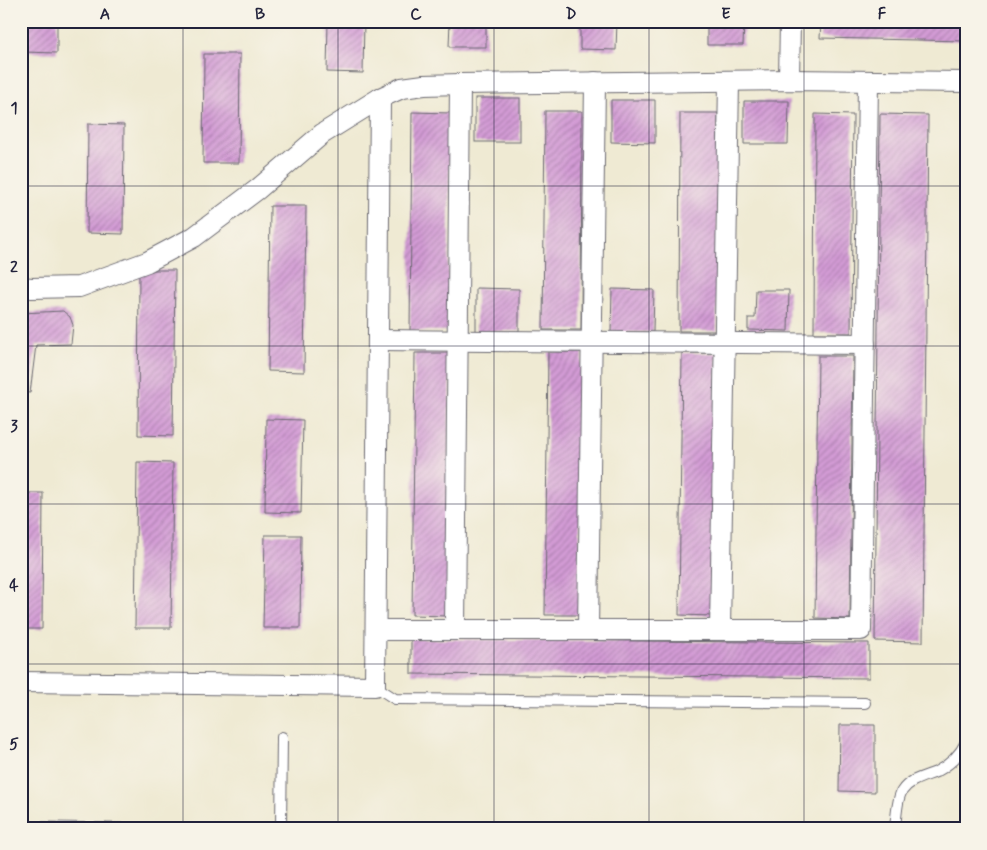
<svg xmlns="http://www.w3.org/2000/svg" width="987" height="850" font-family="Mynerve,sans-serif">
<defs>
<pattern id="building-hatch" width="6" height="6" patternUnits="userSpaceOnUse" patternTransform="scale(1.25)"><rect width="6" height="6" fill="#d39bd5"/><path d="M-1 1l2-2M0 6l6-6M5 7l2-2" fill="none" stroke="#ab7eae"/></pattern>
</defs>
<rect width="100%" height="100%" fill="#f7f3e8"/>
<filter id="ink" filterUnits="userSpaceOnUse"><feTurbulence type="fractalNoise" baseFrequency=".02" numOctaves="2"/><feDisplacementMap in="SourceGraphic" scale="10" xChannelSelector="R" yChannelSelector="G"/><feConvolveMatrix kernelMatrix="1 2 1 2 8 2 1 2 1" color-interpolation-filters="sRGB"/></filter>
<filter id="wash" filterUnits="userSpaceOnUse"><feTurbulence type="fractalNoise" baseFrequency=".0096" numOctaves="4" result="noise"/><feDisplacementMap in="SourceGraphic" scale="20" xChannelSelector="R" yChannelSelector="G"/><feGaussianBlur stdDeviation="1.12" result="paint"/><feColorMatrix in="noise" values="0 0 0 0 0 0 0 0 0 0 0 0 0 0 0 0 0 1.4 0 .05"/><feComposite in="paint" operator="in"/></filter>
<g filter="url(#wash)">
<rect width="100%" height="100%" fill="#efead3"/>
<g id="blocks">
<g fill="url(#building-hatch)">
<polygon points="23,21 57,21 57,53 23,52"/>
<polygon points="328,21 364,21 363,73 327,72"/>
<polygon points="450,21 486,21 486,47 449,47"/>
<polygon points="580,21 617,21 616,50 580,49"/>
<polygon points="707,21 744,21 743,45 707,45"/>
<polygon points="821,21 966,21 966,41 820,38"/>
<polygon points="204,54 240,54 239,163 203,163"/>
<rect x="475" y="98" width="45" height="44"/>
<polygon points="611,100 655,100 655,143 611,142"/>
<polygon points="744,101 789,101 788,144 744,144"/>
<polygon points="545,111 582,111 581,330 543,330"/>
<polygon points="412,112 450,113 448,331 410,331"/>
<polygon points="680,113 718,113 717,331 679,331"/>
<polygon points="815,114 853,115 851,333 814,333"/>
<polygon points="880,114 928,115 923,642 875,641"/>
<polygon points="88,124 124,125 123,234 87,233"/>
<polygon points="270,206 306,206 304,372 268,371"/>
<polygon points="139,270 175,270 173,436 138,435"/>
<polygon points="476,288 519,289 519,331 476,331"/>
<polygon points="612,289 654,290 653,332 611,332"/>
<polygon points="756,290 789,290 788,331 748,330 748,318 755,318"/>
<polygon points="63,311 70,317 73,325 71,344 36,345 30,393 21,392 21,313"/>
<polygon points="548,352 582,352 579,615 545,615"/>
<polygon points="415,353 450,353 447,616 412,615"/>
<polygon points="682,353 717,353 714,616 679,615"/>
<polygon points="818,356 853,356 850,619 815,618"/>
<polygon points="266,419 303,420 301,513 265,512"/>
<polygon points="137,462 173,463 171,628 135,628"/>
<polygon points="21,493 43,493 42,629 21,629"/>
<polygon points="265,535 301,535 300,628 263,628"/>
<polygon points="411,639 869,643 869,678 411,674"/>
<polygon points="840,725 875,725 875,792 839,791"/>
</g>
</g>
</g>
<g filter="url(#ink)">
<use href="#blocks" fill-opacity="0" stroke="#6a6870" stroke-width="1"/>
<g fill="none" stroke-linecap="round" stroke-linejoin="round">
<g stroke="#6a6870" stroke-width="12">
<g id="service">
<polyline points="375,686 395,699 865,703"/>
<polyline points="21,827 142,829"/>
<polyline points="281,829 282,737"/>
<path d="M895,829C896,819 897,798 902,791C910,779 924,777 936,772C949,765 960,755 966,742"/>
</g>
</g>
<g stroke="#6a6870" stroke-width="22">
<g id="minor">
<polyline points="789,80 790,21"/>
<polyline points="21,287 32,288 79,287 147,262 194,237 258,189 322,134 380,98 402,88 424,85 460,84 789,80 966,82"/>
<polyline points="378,340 865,344"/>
<polyline points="376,630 861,630 868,81"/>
<polyline points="455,630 460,84"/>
<polyline points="588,630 595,82"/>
<polyline points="720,630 729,81"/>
<polyline points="21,682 375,686 380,98"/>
</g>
</g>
<use href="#service" stroke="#fff" stroke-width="10"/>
<use href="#minor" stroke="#fff" stroke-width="20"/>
</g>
</g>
<path fill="none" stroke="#22223b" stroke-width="1" stroke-opacity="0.55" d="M183,21V829M338,21V829M494,21V829M649,21V829M804,21V829M21,186H966M21,346H966M21,504H966M21,664H966"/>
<rect width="987" height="850" fill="none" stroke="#f7f3e8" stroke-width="55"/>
<rect x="28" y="28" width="932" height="794" fill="none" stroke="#22223b" stroke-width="2"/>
<g font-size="16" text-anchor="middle" font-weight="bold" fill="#22223b">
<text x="105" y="19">A</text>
<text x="260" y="19">B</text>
<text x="416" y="19">C</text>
<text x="571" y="19">D</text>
<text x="726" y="19">E</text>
<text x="882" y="19">F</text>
<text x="14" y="113">1</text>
<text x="14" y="272">2</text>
<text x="14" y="431">3</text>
<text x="14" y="590">4</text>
<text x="14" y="749">5</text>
</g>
</svg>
